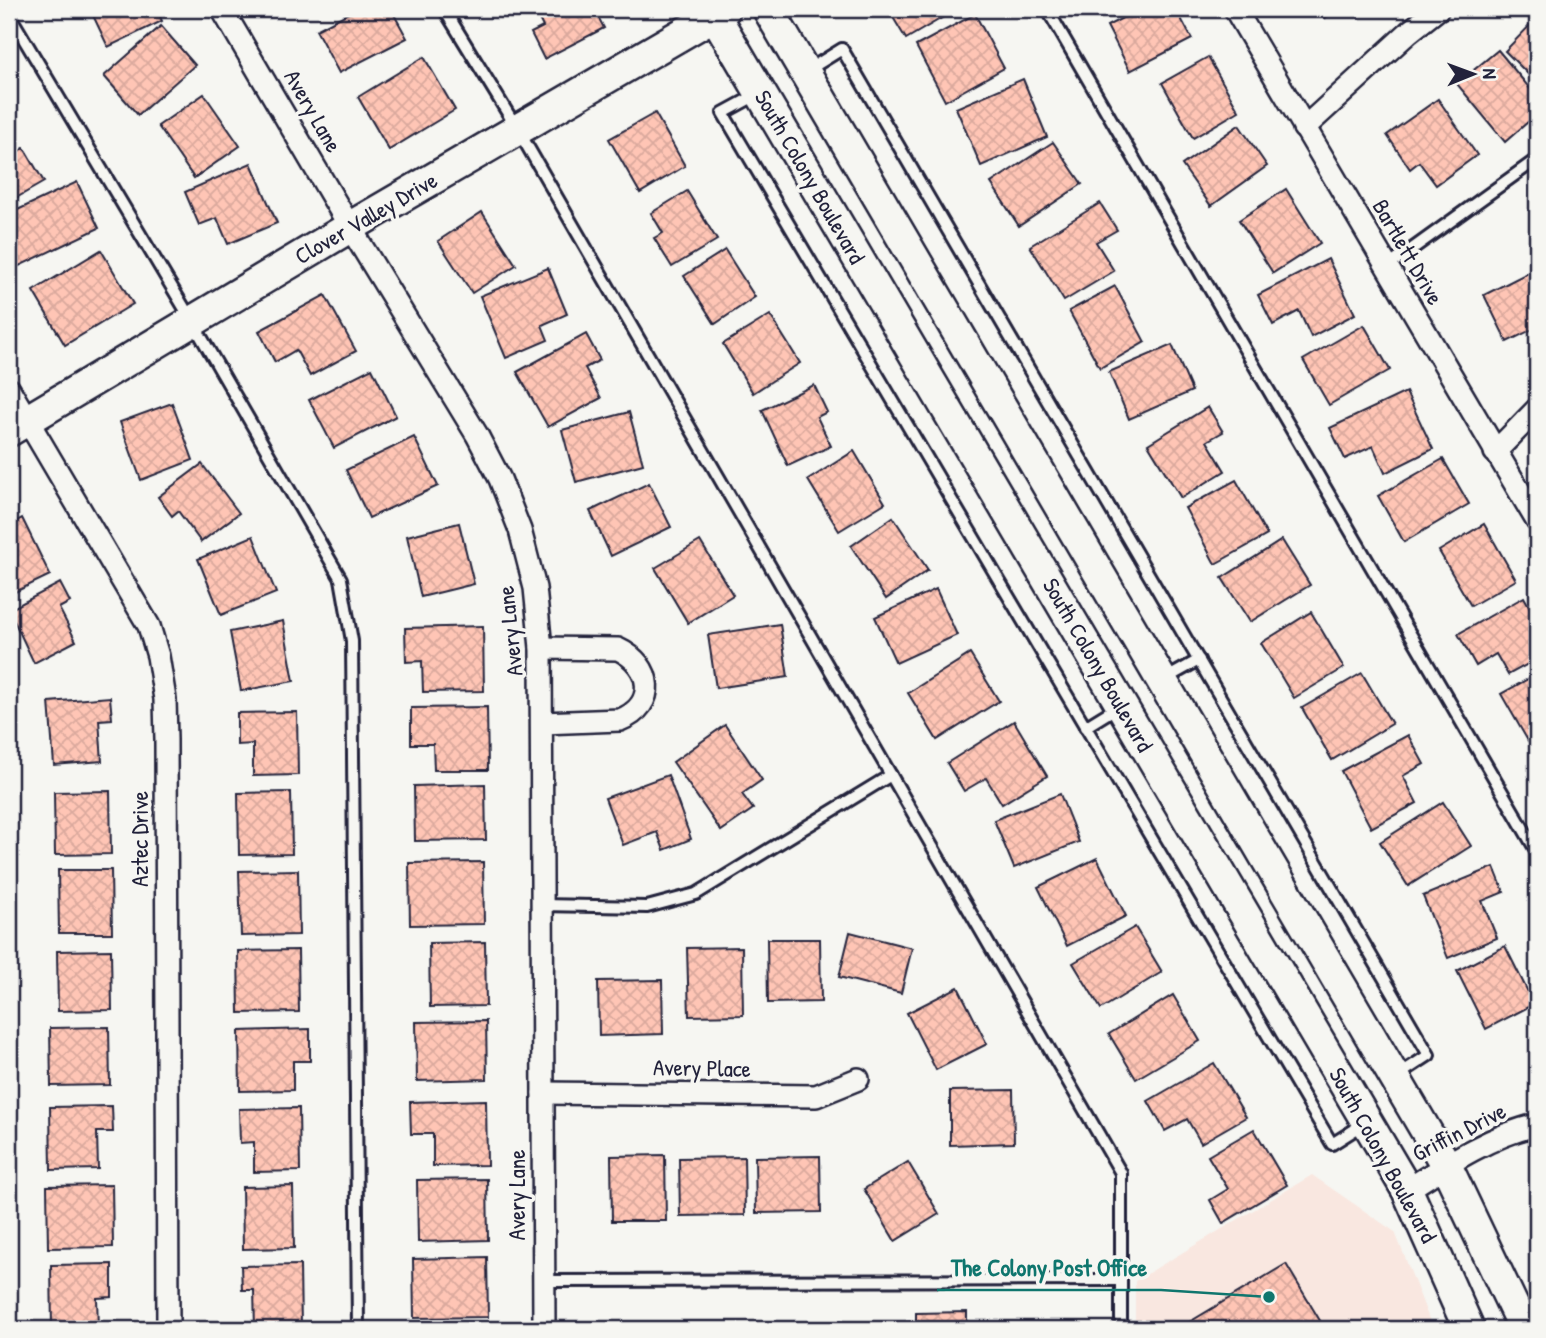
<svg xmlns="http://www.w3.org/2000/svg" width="1546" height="1338" font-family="'Patrick Hand',sans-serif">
<defs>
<pattern id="building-cross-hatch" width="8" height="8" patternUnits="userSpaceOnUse" patternTransform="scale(1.75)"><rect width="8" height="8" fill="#ffc5b5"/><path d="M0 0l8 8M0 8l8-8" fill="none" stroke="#daa99d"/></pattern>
</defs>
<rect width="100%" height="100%" fill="#f6f6f2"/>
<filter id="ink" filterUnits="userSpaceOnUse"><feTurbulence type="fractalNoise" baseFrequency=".0143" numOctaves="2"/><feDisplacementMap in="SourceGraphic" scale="14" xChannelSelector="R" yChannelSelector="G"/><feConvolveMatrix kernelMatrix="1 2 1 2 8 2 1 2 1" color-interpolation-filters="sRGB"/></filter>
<g filter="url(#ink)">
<polygon fill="#f9e7e0" points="1312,1175 1395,1232 1433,1329 1135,1329 1135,1281"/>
<g fill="url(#building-cross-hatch)" stroke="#22223b" stroke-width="2">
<polygon points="90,9 157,9 162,21 108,47"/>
<polygon points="356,9 391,9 407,38 339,73 316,30"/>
<polygon points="534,9 594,9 604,28 544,59 531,33 543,27"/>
<polygon points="888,9 951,9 952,12 906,39"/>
<polygon points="1140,9 1176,9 1192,39 1130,71 1107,26"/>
<polygon points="1318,9 1337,9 1325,18"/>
<polygon points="975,14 1004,68 945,101 916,46"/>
<polygon points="1537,18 1537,83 1505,51"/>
<polygon points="161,26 195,65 138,115 104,76"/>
<polygon points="1498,50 1537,97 1537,114 1505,142 1457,84"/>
<polygon points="424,57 455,110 389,150 358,97"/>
<polygon points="1208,57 1239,111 1193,138 1162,83"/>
<polygon points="1023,79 1047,137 981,166 956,108"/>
<polygon points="204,94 240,146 194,178 158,126"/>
<polygon points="1438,99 1477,155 1436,185 1419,162 1410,169 1387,135"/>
<polygon points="655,113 685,166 640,193 609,139"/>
<polygon points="1239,125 1267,166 1211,206 1182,165"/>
<polygon points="1053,142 1082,184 1019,226 991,183"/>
<polygon points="9,144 14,154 24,148 44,182 9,202"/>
<polygon points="251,163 277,223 228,244 217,218 199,225 185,192"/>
<polygon points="77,182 99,228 17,267 9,250 9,214"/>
<polygon points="1286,189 1320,243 1273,273 1239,220"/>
<polygon points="687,191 717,240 672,267 654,238 663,233 651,213"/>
<polygon points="1100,203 1117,230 1096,242 1114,271 1064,301 1030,246"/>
<polygon points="482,212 516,265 472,293 438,241"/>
<polygon points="101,250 133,304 65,345 33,291"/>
<polygon points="725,250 755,297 715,324 684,276"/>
<polygon points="1328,259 1355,314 1311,337 1299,311 1273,325 1258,295"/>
<polygon points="548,268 567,314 542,325 548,340 506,358 480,296"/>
<polygon points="1537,268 1537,327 1507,342 1484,295"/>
<polygon points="1115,286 1145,342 1100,368 1069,311"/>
<polygon points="325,295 356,351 310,376 296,350 275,362 259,331"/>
<polygon points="770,315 800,363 753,393 723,344"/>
<polygon points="1364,325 1390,370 1329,405 1303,360"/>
<polygon points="586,334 600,360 585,368 601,398 548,427 517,372"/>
<polygon points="1172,345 1192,391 1129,419 1109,372"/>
<polygon points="372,368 396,416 334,448 309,400"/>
<polygon points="814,385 827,412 817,417 831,446 788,466 762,410"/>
<polygon points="1406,392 1433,449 1385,473 1373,446 1345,459 1330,428"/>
<polygon points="172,403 193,460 141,480 120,422"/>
<polygon points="1208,407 1223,432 1207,441 1225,471 1181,498 1148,444"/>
<polygon points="629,412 643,464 576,482 562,430"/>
<polygon points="414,437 438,486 369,518 346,470"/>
<polygon points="854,451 885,503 839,531 808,480"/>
<polygon points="1443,459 1469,504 1404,542 1378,496"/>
<polygon points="202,464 239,513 201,542 178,511 172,516 158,497"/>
<polygon points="1236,480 1267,535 1215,564 1185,508"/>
<polygon points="649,483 671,527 611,556 590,511"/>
<polygon points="893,517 928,570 886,599 851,546"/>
<polygon points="22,518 50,575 9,595 9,525"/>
<polygon points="459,523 474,584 421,597 407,536"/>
<polygon points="1484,524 1516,580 1471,606 1439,551"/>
<polygon points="253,536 276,593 221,615 198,559"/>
<polygon points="1282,540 1310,585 1250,622 1222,578"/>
<polygon points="700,541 733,595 688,623 655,568"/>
<polygon points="60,583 70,602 59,608 76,641 34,663 9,610"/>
<polygon points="936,589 957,635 896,663 875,617"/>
<polygon points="1524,597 1537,620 1537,659 1508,675 1496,654 1476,666 1458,634"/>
<polygon points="1311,612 1344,668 1294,698 1261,643"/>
<polygon points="283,621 294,681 241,691 230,632"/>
<polygon points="780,624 788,677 716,688 708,635"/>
<polygon points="483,626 484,691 423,692 422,661 406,662 405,628"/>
<polygon points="970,654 999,701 937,740 908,693"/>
<polygon points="1362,673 1392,724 1332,760 1302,708"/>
<polygon points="1537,674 1537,736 1528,741 1501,694"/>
<polygon points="110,697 112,719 99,720 102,761 54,765 49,702"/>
<polygon points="487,707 488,770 434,770 433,744 411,744 411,708"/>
<polygon points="297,712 298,775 253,776 253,744 237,745 237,713"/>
<polygon points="1014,721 1047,776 1002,804 986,778 964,791 947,763"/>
<polygon points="725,725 762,780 742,794 753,809 721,831 673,762"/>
<polygon points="1408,735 1424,764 1403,776 1417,803 1371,828 1341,771"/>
<polygon points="668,775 691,839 664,850 657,832 623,845 605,798"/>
<polygon points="485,784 486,840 415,841 414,786"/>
<polygon points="110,791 111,854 55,855 54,792"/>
<polygon points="291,792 292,854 239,855 238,793"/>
<polygon points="1060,794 1079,842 1014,868 994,820"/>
<polygon points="1443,802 1471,846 1408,886 1380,842"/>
<polygon points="1097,858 1126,916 1067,946 1038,887"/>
<polygon points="483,862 484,924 410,925 409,863"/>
<polygon points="1494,867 1504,892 1482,901 1497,938 1448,958 1423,896"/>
<polygon points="58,870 111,870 112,933 59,933"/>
<polygon points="298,870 299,935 241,936 239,871"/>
<polygon points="1135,927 1162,972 1101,1009 1073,963"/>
<polygon points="850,932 912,948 901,993 839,977"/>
<polygon points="767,939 820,939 821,1002 768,1003"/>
<polygon points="485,942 486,1006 430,1007 429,943"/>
<polygon points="1505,946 1534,1004 1486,1029 1457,971"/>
<polygon points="742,947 743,1015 689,1016 687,948"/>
<polygon points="111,950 112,1010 58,1011 57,951"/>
<polygon points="298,950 299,1012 239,1013 238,951"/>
<polygon points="662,980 663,1034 599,1036 598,981"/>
<polygon points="958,987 987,1044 936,1070 907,1013"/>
<polygon points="1173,995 1200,1041 1136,1079 1109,1034"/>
<polygon points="486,1021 487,1079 417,1081 416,1022"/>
<polygon points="109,1027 110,1085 51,1086 50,1028"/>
<polygon points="310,1029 310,1061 293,1061 293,1090 240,1091 239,1031"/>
<polygon points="1214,1063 1246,1117 1201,1143 1187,1119 1165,1131 1148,1101"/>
<polygon points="1013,1090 1014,1143 950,1145 950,1091"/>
<polygon points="486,1100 487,1165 433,1166 433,1134 411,1134 410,1102"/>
<polygon points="112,1106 113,1132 97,1132 98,1169 51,1170 50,1107"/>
<polygon points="299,1108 300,1171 254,1172 254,1142 240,1143 239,1109"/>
<polygon points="1254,1129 1287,1185 1223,1223 1210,1200 1228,1189 1208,1156"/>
<polygon points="665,1155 666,1221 612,1221 611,1156"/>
<polygon points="820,1156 821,1212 756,1213 755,1157"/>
<polygon points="744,1157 745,1215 680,1216 679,1158"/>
<polygon points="908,1162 939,1214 895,1241 864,1189"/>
<polygon points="487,1179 488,1240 418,1242 417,1180"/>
<polygon points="112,1185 113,1247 48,1248 47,1186"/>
<polygon points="293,1186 294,1248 243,1249 242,1187"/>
<polygon points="487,1257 488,1317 414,1318 413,1259"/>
<polygon points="112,1264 112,1297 97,1298 98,1327 52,1328 51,1265"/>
<polygon points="1286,1264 1325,1329 1178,1329"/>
<polygon points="300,1265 301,1328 255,1328 254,1290 242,1290 241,1266"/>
<polygon points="967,1312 967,1329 916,1329 916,1313"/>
</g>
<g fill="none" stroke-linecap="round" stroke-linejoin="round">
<g stroke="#22223b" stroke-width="16">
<g id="lane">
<polyline points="444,9 518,130 1121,1173 1121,1329"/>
<polyline points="1047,9 1537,852"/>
<polyline points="9,14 192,321 341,579 352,641 358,1329"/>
<polyline points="808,70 842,49 1429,1055 1397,1076"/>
<polyline points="758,94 723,113 1332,1144 1367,1122"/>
<polyline points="1387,267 1537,159"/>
<polyline points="1165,679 1199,660"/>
<polyline points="1085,727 1119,706"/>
<polyline points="541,905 647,907 696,894 891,775"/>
<polyline points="544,1281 1121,1280"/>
</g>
</g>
<g stroke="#22223b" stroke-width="26">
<g id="street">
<polyline points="222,9 350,227 477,435 500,479 520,530 535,588 541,648 544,1329"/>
<polyline points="1235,9 1537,521"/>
<polyline points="1304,128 1409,32 1438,9"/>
<polyline points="9,389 149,626 158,656 165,699 166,740 168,1329"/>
<polyline points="1495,452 1537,409"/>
<path d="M541,648L618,649C653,665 658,705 620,720L542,723"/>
<polyline points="543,1093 816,1096 858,1079"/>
<path d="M1407,1190C1446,1165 1491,1135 1537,1125"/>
</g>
</g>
<g stroke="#22223b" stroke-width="35">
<g id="secondary">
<polyline points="711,9 1407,1190 1469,1329"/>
<polyline points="768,9 1446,1165 1524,1329"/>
<polyline points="9,431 350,227 725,9"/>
</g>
</g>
<use href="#lane" stroke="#f6f6f2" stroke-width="10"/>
<use href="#street" stroke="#f6f6f2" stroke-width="21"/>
<use href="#secondary" stroke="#f6f6f2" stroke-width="30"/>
</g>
</g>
<g text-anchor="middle" stroke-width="7" stroke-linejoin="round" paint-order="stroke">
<g font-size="23" fill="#22223b" stroke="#f6f6f2">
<text transform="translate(313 111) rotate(60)" y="8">Avery Lane</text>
<text transform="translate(810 177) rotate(60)" y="8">South Colony Boulevard</text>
<text transform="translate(366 218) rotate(-30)" y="8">Clover Valley Drive</text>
<text transform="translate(1408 252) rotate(60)" y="8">Bartlett Drive</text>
<text transform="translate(510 631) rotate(-96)" y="8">Avery Lane</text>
<text transform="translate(1098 665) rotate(60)" y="8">South Colony Boulevard</text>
<text transform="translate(140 839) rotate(-90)" y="8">Aztec Drive</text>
<text transform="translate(702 1068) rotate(1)" y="8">Avery Place</text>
<text transform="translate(1459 1132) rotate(-27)" y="8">Griffin Drive</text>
<text transform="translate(1383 1155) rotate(61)" y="8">South Colony Boulevard</text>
<text transform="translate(517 1195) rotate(-90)" y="8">Avery Lane</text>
</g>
</g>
<path fill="none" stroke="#0f766e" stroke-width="2.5" d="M1269 1297L1161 1290H937"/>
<circle fill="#0f766e" stroke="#f6f6f2" stroke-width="2.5" cx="1269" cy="1297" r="7"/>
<g font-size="24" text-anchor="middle" font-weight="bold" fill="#0f766e" stroke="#f6f6f2" stroke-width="7" stroke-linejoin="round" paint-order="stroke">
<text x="1049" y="1276">The Colony Post Office</text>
</g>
<rect width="1546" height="1338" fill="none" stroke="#f6f6f2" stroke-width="35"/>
<rect x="18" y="18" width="1511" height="1303" fill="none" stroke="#22223b" stroke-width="2.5" filter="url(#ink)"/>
<g transform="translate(1473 74) rotate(89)" stroke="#f6f6f2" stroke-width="5" paint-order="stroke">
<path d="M0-5L12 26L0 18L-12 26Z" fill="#22223b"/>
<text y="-10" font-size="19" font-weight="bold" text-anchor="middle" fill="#22223b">N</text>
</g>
</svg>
